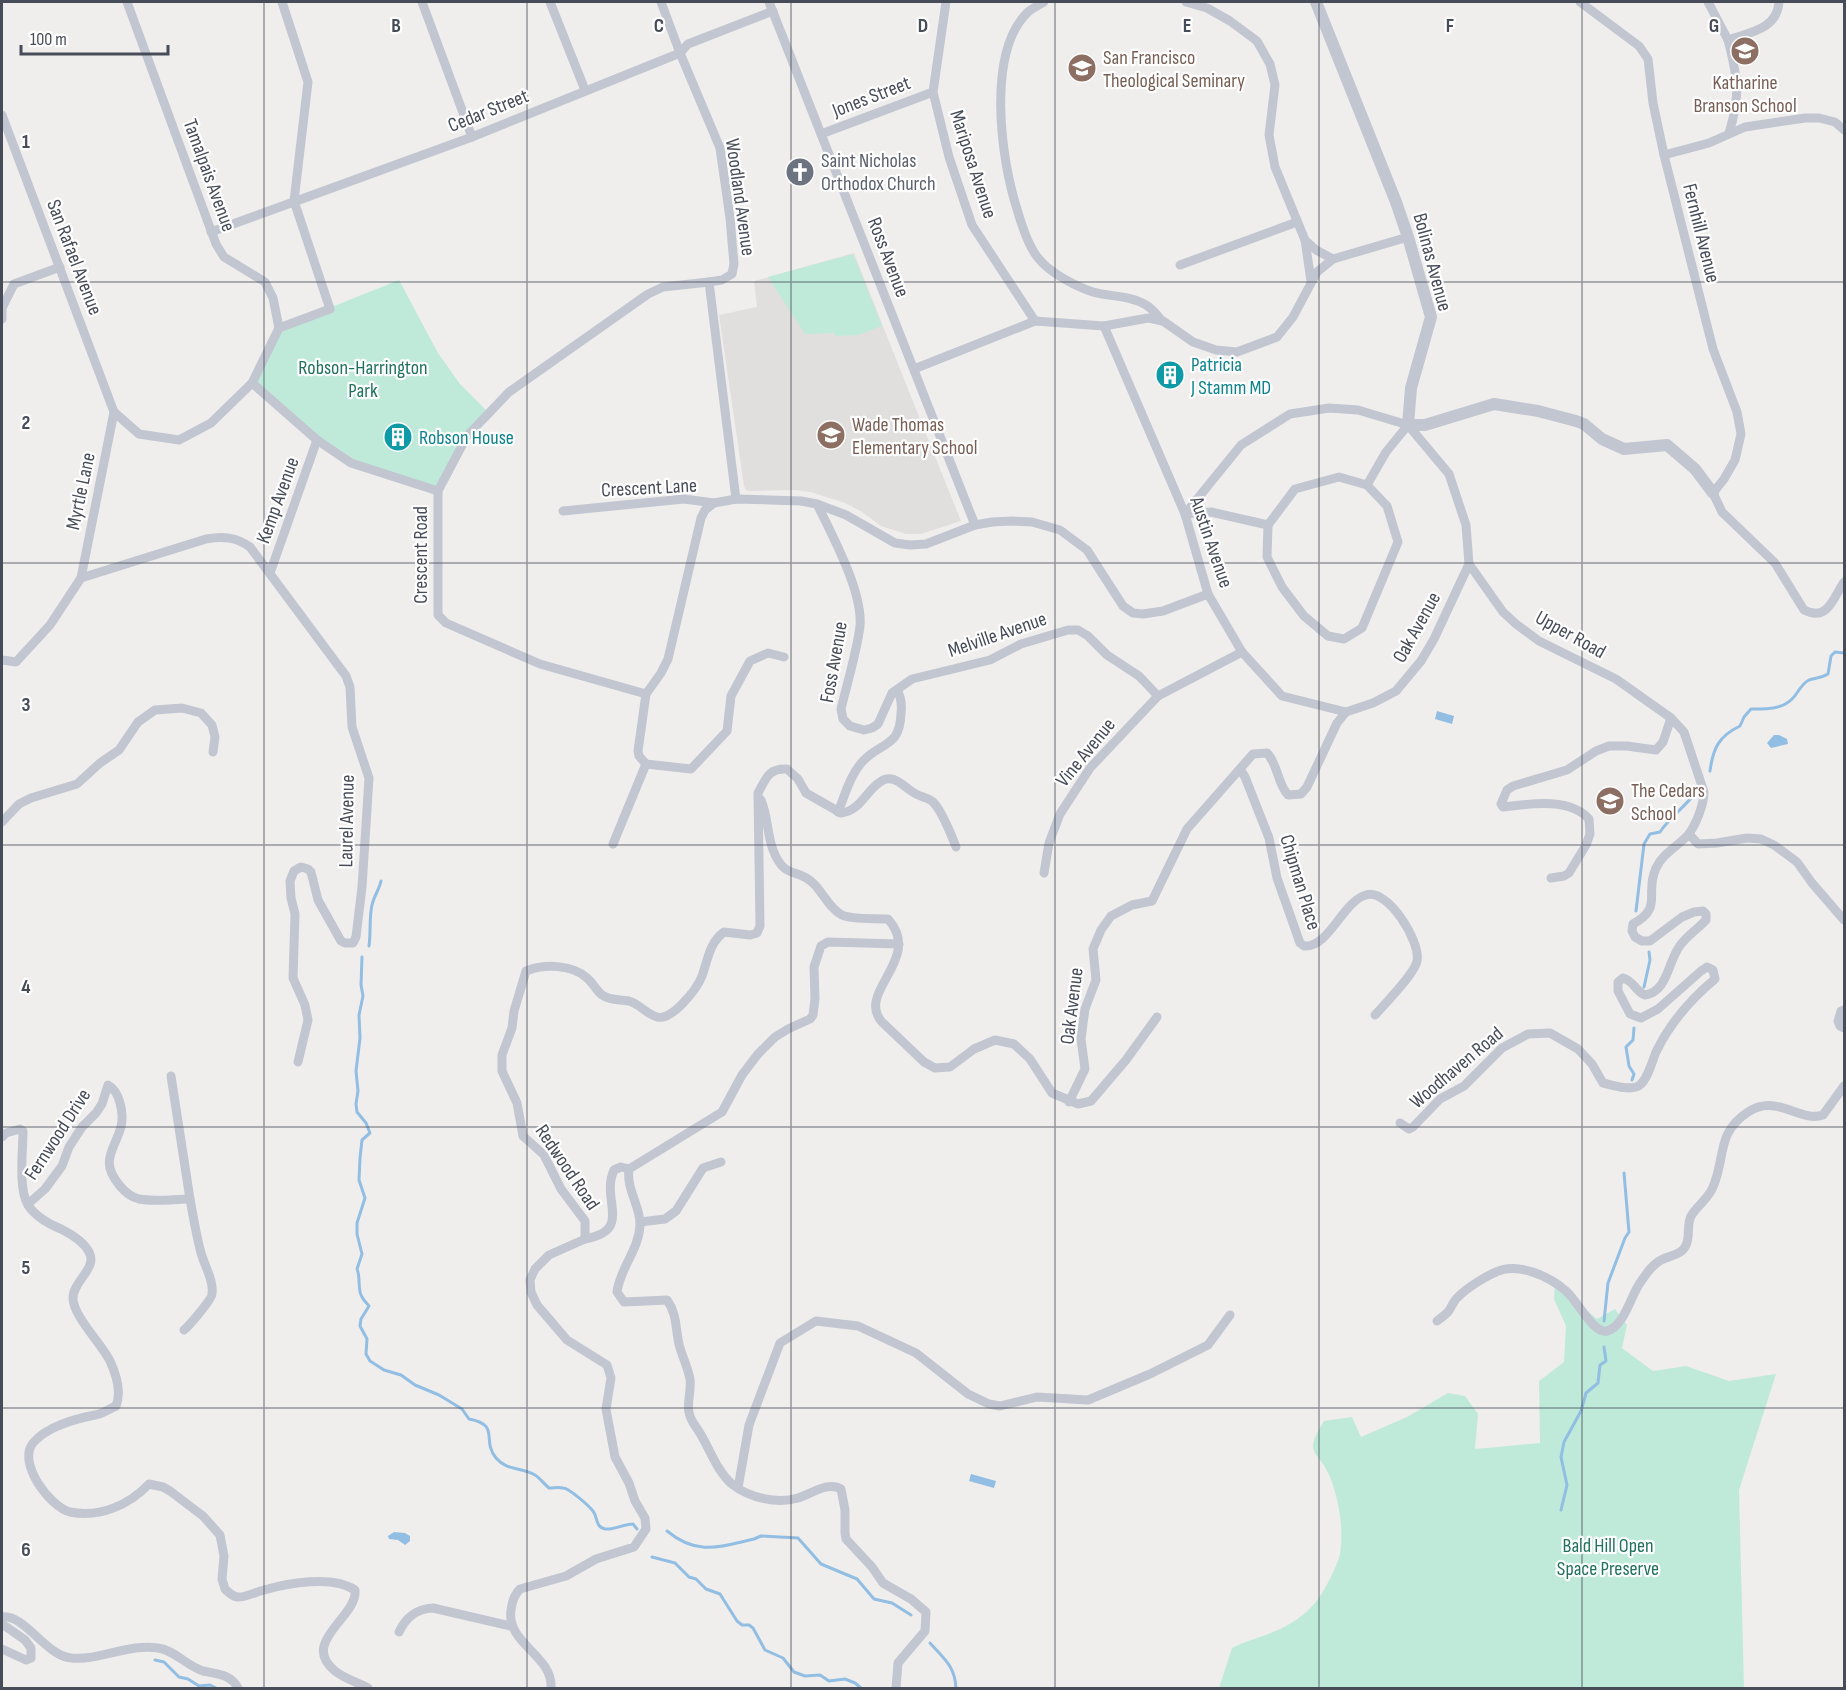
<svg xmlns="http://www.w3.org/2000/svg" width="1846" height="1690" font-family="'Sofia Sans Condensed',sans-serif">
<rect width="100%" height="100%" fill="#f0eeed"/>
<polygon fill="#e1dfde" points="854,253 906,384 961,521 921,534 906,534 881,526 862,512 845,503 811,492 795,490 750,491 746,490 744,486 719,315 757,307 754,281"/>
<g fill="#bfeada">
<polygon points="853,254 882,326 858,335 835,336 835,333 805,334 768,277"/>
<polygon points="399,280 438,353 460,384 489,413 467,436 438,491 351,463 252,383 279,328"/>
<path d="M1555,1284L1597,1319L1615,1309L1627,1325L1622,1348L1653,1371L1686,1366L1729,1381L1776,1374L1739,1490L1744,1688H1219L1232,1648C1251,1638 1272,1635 1291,1623C1300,1618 1312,1608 1318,1599C1325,1590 1338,1564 1340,1554C1344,1529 1339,1500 1330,1477C1318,1448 1302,1457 1324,1421L1352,1417L1361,1437L1407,1417L1448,1393L1465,1396L1478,1414L1475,1449L1540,1443L1539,1381L1564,1362L1566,1326L1554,1299Z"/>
</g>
<g fill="#91bee2">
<polygon points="1437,711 1454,716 1452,724 1435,719"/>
<polygon points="1774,735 1779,735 1787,739 1788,744 1771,748 1767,743"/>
<polygon points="971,1474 996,1481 994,1488 969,1481"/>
<polygon points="394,1532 405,1533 410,1536 410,1541 405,1545 398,1540 389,1539 388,1536"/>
</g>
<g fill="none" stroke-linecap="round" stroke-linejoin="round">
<g stroke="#91bee2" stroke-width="3">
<path d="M1710,771C1713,748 1719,736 1740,726L1744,717L1751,709C1765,709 1782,710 1793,698C1798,693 1801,684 1809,680C1816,678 1821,678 1828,674L1831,656L1835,652L1844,653"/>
<path d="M1636,911L1644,844L1650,834L1660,832C1670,817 1685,807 1696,792"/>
<path d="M369,946C371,932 369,918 372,905C374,896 379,890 381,881"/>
<path d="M362,957L361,985L363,996L359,1015L360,1038L356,1071L358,1091L356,1104L357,1112L366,1123L370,1133L362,1140L360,1158L359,1180L365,1198L357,1223V1234L362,1254L357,1269C361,1278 357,1289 362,1297C364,1301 367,1303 369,1306L361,1319L360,1326L367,1339L366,1354L370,1361L384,1370L401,1375L415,1385L439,1395L462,1409L469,1419C501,1425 481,1440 496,1458C507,1471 521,1467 535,1475C540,1478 544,1484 549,1488C554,1488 559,1487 563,1488C569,1488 589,1506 593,1511C598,1517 595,1527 605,1529C615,1530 623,1524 633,1524L637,1529"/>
<polyline points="1644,987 1650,960 1649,952"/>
<polyline points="1632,1080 1634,1074 1629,1066 1626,1047 1633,1040 1634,1028"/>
<polyline points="1604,1321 1608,1283 1625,1238 1629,1232 1624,1173"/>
<polyline points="1561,1510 1567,1485 1561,1457 1564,1442 1581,1411 1586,1393 1598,1383 1600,1365 1606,1361 1604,1347"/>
<path d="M667,1531C697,1556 719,1547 754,1539L761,1536L798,1538L821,1564L857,1579L874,1599L892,1603L911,1615"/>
<polyline points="652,1557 675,1563 689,1577 696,1579 706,1589 720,1594 737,1621 742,1625 749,1625 753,1628 765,1650 783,1658 794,1672 805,1676 820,1675 829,1681 845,1679 855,1683 861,1688"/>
<path d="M930,1643C944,1659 955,1666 956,1688"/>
<polyline points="155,1660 164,1662 179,1677 188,1679 199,1686 210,1685 216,1688"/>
</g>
<g stroke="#c2c6d1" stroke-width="9">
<polyline points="422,2 472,137"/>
<polyline points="550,2 585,90"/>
<polyline points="661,2 680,53 720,148 730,218 734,264 732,274 722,280 709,282 736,499"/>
<polyline points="769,2 975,525"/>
<polyline points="946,2 933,92 949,157 972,225 1035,321"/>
<path d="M1044,2C1039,5 1033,8 1028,12C986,52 1001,160 1017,209C1021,223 1029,248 1039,259C1050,273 1077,287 1093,292C1110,297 1130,295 1146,305C1153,309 1157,315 1162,321"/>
<polyline points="1186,2 1207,8 1230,21 1257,41 1270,64 1275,85 1269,135 1275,167 1305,240 1311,281"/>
<path d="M1580,2L1639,46L1648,59L1653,103L1664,155L1713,349L1737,412L1741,434L1735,460L1724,479L1713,493L1722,512L1775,563L1804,610C1828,622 1833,598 1844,582"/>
<path d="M1708,2L1728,40C1751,32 1777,29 1779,2"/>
<path d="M1728,40C1738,79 1741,94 1729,133"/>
<polyline points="2,115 114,412 139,434 179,440 211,423 252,383 279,328 273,298 265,282 224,257 216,244 127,2"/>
<polyline points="821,134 933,92"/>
<polyline points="1664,155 1709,143 1745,127 1805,118 1819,118 1835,122 1844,130"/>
<polyline points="211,232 472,137 680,53 688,44 773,11"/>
<polyline points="1305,240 1316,250 1333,259"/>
<polyline points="1180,265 1297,222"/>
<polyline points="709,282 663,287 648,294 509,392 467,436 438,491 438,615 446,623 540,664 646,694 661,673 668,659 701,518 705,510 714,503"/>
<polyline points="2,319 2,308 14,284 60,267"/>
<polyline points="1104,326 1185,514 1208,594 1242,652 1282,696 1346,712"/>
<polyline points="279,328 330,309 294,201 308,82 282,2"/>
<polyline points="914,369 1035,321 1104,326 1148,318 1163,321 1193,342 1216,350 1237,352 1277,337 1293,317 1317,272 1333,259 1408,237"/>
<polyline points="252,383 317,440 351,463 438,491"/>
<path d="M817,504C832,535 863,592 860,626C857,651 847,684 841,709L843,719L850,726L864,730L872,728L878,724L892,693L912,679L990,660L1021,644L1068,630H1078L1088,636L1107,655L1139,676L1158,696"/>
<polyline points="563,511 684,499 714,503 736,499 801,501 817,504 846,515 895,543 910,545 926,544 975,525 992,522 1012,521 1032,522 1060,530 1087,550 1123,606 1133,613 1143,614 1163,611 1208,594"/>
<polyline points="1185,514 1211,512 1268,525 1267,557 1282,587 1304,616 1328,636 1344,639 1362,628 1398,542 1387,506 1367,485 1386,452 1408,425"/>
<polyline points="1185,514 1241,445 1290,414 1329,408 1358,410 1408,425"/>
<polyline points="1268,525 1295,489 1339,477 1367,485"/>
<polyline points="270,573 317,440"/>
<polyline points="81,578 114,412"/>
<path d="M2,660L16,662L50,625L81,578L206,539C223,536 236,537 250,547L346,676L350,687L352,727L369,778L362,887L356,937L353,943H345L341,941L318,900L311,872L308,869L301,867L294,871L290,881L291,898L295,914L293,978L305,1005L308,1020L298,1062"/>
<polyline points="646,694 638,751 639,756 646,764 691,769 727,731 731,696 750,661 768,653 784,657"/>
<path d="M1240,769L1245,777L1269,838L1277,878L1300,943L1304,946C1329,948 1343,901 1366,895C1388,888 1421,942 1417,961C1415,973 1385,1004 1375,1015"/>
<path d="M761,800C768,816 767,834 773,850C785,881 798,867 814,884C823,893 830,909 842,915C852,920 876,918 888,919C924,959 855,992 882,1022L924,1062L935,1068L950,1067L974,1049L995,1040L1014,1044L1030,1059L1052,1093L1078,1104L1091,1101L1126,1060L1157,1017"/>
<path d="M838,812C845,795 850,775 863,761C882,741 900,748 901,713C902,705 901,697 897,690"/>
<polyline points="2,822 19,804 31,798 77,784 100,763 119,750 138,722 155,710 182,708 201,713 212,725 215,737 213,752"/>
<polyline points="1689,834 1698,844 1717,843 1747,838 1761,839 1774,845 1797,862 1812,883 1844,920"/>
<polyline points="613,844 646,764"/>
<polyline points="1044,873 1049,843 1060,814 1090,768 1158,696 1242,652"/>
<path d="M1551,878L1564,876L1569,873L1586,845L1590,834L1589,819C1569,797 1529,804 1503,807L1501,804L1507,790L1513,786L1567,770L1596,751L1609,746H1627L1656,750L1663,742L1671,718"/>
<polyline points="1844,1010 1841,1011 1838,1021 1840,1026 1844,1028"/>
<path d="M1069,1102L1085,1069L1081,1039L1085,1009L1096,980L1093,949L1101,930L1111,916L1132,905L1152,901L1187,829L1253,754L1267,753C1278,764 1277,783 1288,795L1301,794L1307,787L1337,723L1346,712L1373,703L1396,691L1421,661L1434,639L1469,564L1466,525L1449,474L1408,425"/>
<path d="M1400,1123L1409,1129L1413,1127L1440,1099L1464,1086L1502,1048L1528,1034L1550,1033L1578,1049L1592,1064L1603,1083C1613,1085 1626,1090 1636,1087C1647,1084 1652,1061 1656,1052C1670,1023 1691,999 1715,979L1713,970L1707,967L1701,971L1658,1009L1641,1018L1630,1014L1618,991V982L1623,978C1634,981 1635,991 1645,995C1667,992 1668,963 1679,947C1686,936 1698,929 1706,920V914L1703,911L1694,912L1682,917L1650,941H1642L1635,937L1632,931L1633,924C1664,907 1644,894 1656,868C1663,853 1677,847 1688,835C1696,825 1704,804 1704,792L1684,732L1671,718L1616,679L1539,641L1516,624L1503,612L1469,564"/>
<path d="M2,1137L6,1133L20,1129L23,1131C23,1150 18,1189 28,1205C35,1216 49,1224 61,1229C71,1234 84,1242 89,1252C98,1268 73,1281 73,1298C73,1316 101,1343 110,1361C116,1374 122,1391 116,1406C109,1409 102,1414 95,1415C75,1419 47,1426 33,1443C17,1463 50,1507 70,1512C100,1518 129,1505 149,1484L163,1487L170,1491L203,1516L220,1535L224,1556L222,1579L225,1589C228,1592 232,1596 237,1597C244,1598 256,1592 264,1590C288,1583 333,1575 355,1590C358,1617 299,1642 335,1671C345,1679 357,1682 368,1688"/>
<path d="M28,1204L45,1189L62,1166L69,1147L82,1127L96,1113L102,1104L108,1085C120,1091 124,1114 121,1127C114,1151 99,1161 120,1186C125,1192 131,1197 139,1199C155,1202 174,1199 190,1199L171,1076"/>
<polyline points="640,1222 665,1219 676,1211 703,1168 721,1162"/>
<path d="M585,1239C634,1230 600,1200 614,1170L621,1167L629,1169"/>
<path d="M1437,1321C1441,1318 1445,1315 1448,1312C1452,1307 1453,1301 1458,1297C1467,1288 1484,1277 1496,1272C1518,1262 1549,1276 1566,1291C1577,1300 1593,1334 1607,1331C1624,1327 1631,1295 1640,1283C1646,1274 1652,1265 1661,1260C1668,1256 1681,1255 1685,1247C1691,1239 1686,1226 1691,1216C1697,1206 1708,1199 1713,1187C1726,1157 1716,1133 1748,1112C1777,1093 1800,1123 1823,1115L1844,1086"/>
<path d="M184,1330C189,1326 212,1299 212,1294C214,1279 203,1264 200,1249C196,1233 193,1216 190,1199"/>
<polyline points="738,1488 749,1425 780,1343 816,1321 858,1326 916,1353 968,1394 989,1404 1000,1406 1037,1397 1088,1400 1150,1374 1208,1345 1230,1315"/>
<path d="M2,1617C25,1614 46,1656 71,1658C100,1661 129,1643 158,1648C174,1650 187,1666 203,1671C217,1674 231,1674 238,1688"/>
<polyline points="2,1624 25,1640 31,1648 31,1658 26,1660 2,1649"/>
<path d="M399,1632C406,1617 416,1609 433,1608L511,1626"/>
<path d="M551,1688C553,1655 506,1644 511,1610C512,1601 514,1595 520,1589L566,1576L596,1559L634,1547L646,1529L645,1518L635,1501L629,1483L615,1457L606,1409L611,1378L607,1365L567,1340L537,1305L531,1292L530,1280L535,1269L549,1255L585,1239V1221L561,1189L544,1155L523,1136L517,1103L502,1071V1055L512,1028L514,1011L526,971C544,964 572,964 587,978C593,983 596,990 602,995C611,1001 619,999 629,1001C640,1004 646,1014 657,1017C672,1021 697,989 702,976C708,960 709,943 724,932L750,935L757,933L760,926L758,793C766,779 768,768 787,769L798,779L806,793L841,813C860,811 865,792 880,782C894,772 904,788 916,794C921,797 929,798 933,802C942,811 951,834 956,847"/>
<path d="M896,1688L898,1663L925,1631L926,1612L911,1599L883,1583L872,1567L846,1539L845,1533V1510L841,1489C828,1481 811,1494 798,1498C777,1504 750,1498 733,1485C715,1470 709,1445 696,1427C682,1408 692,1398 690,1379C688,1368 683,1358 680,1348C675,1331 678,1315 667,1300L624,1302L617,1292C620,1268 639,1250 640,1225C641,1207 626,1190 629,1169L722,1112L742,1075L758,1054L775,1037L788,1029L810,1019L813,1015L815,999L814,967L821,946L828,942L899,944"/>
</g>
<polyline stroke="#c2c6d1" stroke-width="12" points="1316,2 1396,202 1408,237 1431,317 1411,388 1408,425 1425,425 1494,404 1538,411 1576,421 1584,424 1602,439 1624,449 1667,445 1695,469 1713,493"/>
</g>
<path fill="none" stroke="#474c59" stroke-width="1.5" stroke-opacity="0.55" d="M264,2V1688M527,2V1688M791,2V1688M1055,2V1688M1319,2V1688M1582,2V1688M2,282H1844M2,563H1844M2,845H1844M2,1127H1844M2,1408H1844"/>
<defs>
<g id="school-disc" transform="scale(1.5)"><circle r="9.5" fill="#8d6e63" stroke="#fff"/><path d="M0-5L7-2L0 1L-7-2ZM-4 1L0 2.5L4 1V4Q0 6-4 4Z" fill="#fff"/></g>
<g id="church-disc" transform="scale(1.5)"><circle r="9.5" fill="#6b7280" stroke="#fff"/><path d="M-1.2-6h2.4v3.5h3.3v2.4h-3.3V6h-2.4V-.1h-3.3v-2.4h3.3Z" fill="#fff"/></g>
<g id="building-disc" transform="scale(1.5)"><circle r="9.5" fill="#0f9aa8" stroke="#fff"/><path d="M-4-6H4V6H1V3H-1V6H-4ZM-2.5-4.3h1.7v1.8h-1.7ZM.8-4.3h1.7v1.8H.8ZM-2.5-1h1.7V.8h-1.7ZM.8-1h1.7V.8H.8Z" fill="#fff"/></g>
</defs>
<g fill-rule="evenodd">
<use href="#school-disc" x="1745" y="51"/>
<use href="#school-disc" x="1082" y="68"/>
<use href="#church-disc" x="800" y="172"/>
<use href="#building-disc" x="1170" y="375"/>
<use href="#school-disc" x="831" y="435"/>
<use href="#building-disc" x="398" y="437"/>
<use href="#school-disc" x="1610" y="801"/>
</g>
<g text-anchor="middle" stroke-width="4.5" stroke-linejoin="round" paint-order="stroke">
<g font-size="20" fill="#785e54" stroke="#fff" text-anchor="start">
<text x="1103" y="64">San Francisco<tspan x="1103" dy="23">Theological Seminary</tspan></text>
<text x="1745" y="89" text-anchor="middle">Katharine<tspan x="1745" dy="23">Branson School</tspan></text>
<text x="852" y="431">Wade Thomas<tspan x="852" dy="23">Elementary School</tspan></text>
<text x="1631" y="797">The Cedars<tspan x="1631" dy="23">School</tspan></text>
</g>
<g font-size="20" fill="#474c59" stroke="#fff">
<text transform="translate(871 96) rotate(-21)" y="7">Jones Street</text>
<text transform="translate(488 110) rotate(-22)" y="7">Cedar Street</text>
<text transform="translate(974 164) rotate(72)" y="7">Mariposa Avenue</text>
<text transform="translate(210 175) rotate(70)" y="7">Tamalpais Avenue</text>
<text transform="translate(741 197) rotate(82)" y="7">Woodland Avenue</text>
<text transform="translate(1702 233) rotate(76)" y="7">Fernhill Avenue</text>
<text transform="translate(75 257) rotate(69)" y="7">San Rafael Avenue</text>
<text transform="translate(889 257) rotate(69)" y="7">Ross Avenue</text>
<text transform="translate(1433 262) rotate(75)" y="7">Bolinas Avenue</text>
<text transform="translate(649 487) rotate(-3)" y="7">Crescent Lane</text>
<text transform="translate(80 491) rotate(-78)" y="7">Myrtle Lane</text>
<text transform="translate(277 500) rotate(-70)" y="7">Kemp Avenue</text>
<text transform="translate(1212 542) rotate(71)" y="7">Austin Avenue</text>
<text transform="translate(420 555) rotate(-90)" y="7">Crescent Road</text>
<text transform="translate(1416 627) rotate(-61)" y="7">Oak Avenue</text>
<text transform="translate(997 634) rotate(-19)" y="7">Melville Avenue</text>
<text transform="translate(1571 634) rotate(29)" y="7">Upper Road</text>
<text transform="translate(833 662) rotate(-80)" y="7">Foss Avenue</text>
<text transform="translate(1085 752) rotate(-51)" y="7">Vine Avenue</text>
<text transform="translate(346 821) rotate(-89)" y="7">Laurel Avenue</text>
<text transform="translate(1301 882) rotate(73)" y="7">Chipman Place</text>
<text transform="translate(1071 1006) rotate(-83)" y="7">Oak Avenue</text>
<text transform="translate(1456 1067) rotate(-40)" y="7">Woodhaven Road</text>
<text transform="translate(57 1134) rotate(-57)" y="7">Fernwood Drive</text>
<text transform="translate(568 1167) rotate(56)" y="7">Redwood Road</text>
</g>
<g font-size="20" fill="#5b616d" stroke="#fff" text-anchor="start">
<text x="821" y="167">Saint Nicholas<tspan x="821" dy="23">Orthodox Church</tspan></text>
</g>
<g font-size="20" fill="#0d838f" stroke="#fff" text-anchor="start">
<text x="1191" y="371">Patricia<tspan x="1191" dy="23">J Stamm MD</tspan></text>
<text x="419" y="444">Robson House</text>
</g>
<g font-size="20" fill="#20725c" stroke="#fff">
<text x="363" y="374">Robson-Harrington<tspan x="363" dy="23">Park</tspan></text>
<text x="1608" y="1552">Bald Hill Open<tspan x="1608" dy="23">Space Preserve</tspan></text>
</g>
</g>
<g font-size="20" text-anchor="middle" font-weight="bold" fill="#474c59" stroke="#fff" stroke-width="4.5" stroke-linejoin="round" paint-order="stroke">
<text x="396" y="32">B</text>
<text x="659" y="32">C</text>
<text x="923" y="32">D</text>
<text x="1187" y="32">E</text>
<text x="1450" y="32">F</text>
<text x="1714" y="32">G</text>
<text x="26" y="148">1</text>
<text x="26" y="429">2</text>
<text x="26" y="711">3</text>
<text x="26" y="993">4</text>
<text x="26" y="1274">5</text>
<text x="26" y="1556">6</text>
</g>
<rect width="1846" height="1690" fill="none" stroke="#474c59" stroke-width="6"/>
<path d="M21 45v9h147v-9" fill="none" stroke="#474c59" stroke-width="3"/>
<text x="30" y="45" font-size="18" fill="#474c59" stroke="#ffffff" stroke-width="4.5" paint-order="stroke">100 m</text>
</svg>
